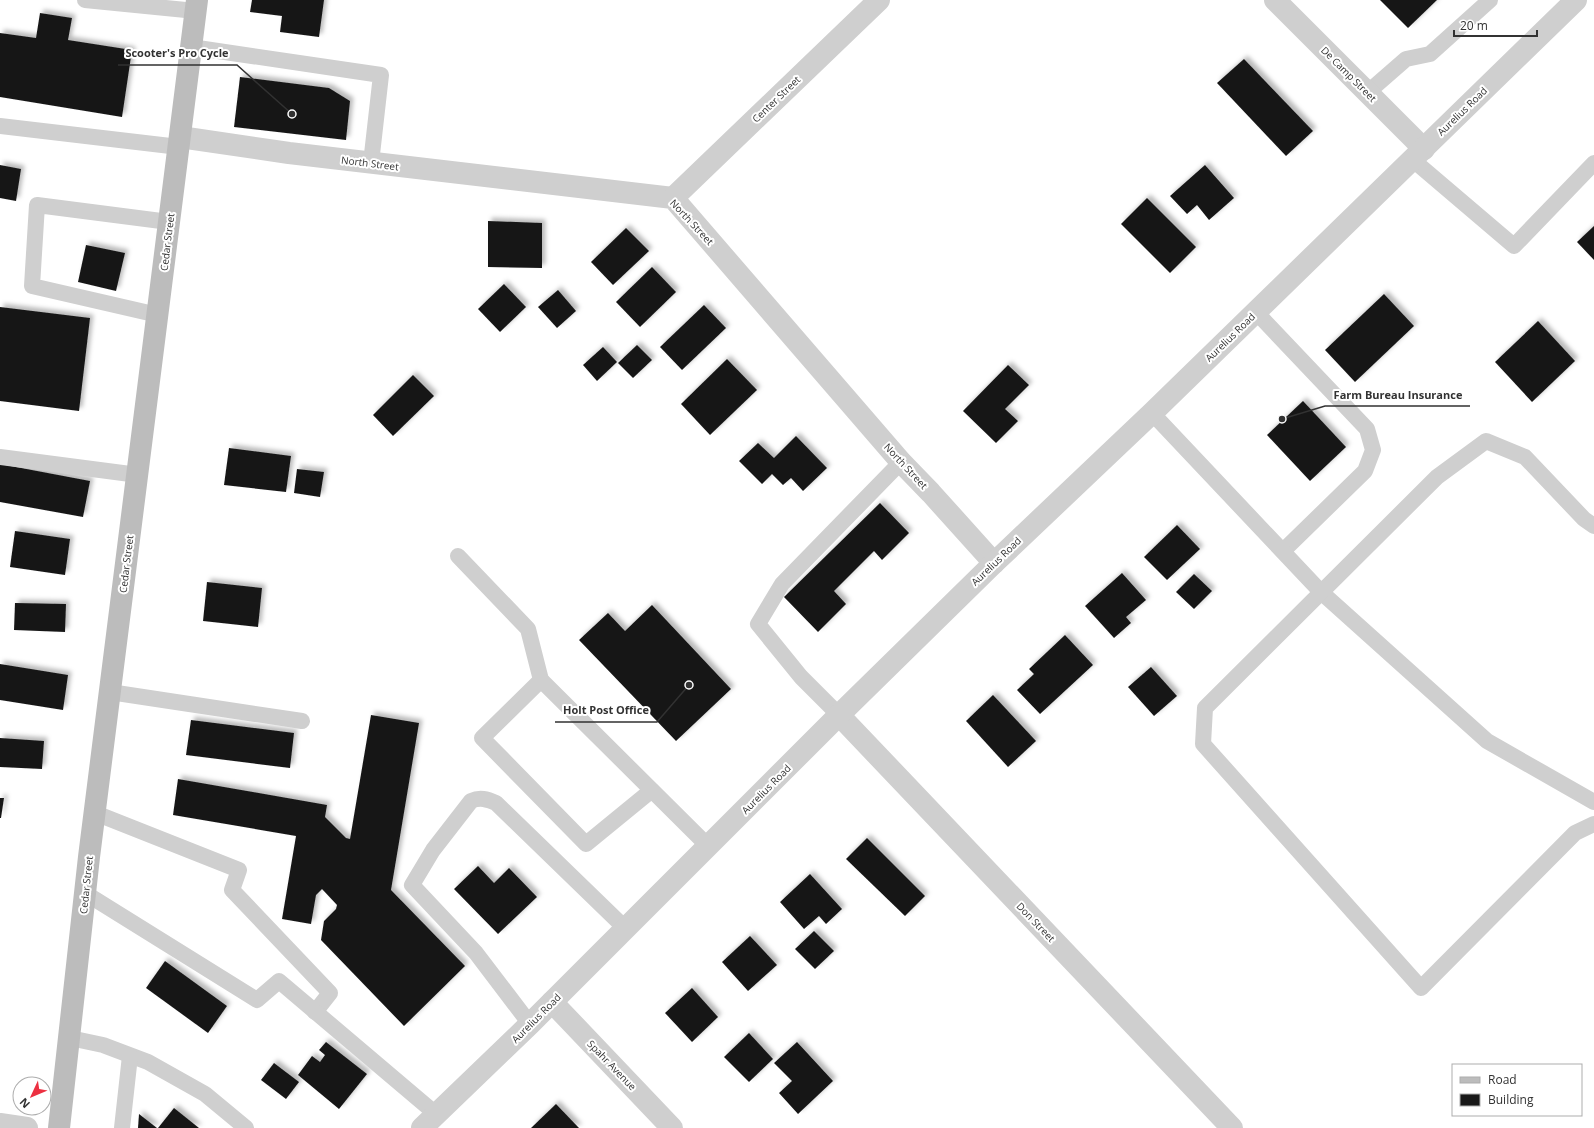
<svg xmlns="http://www.w3.org/2000/svg" width="1594" height="1128" font-family="'Open Sans',sans-serif">
<defs>
<filter id="shadow"><feDropShadow dx="3.5" dy="-3.5" stdDeviation="2" flood-color="#0004"/></filter>
</defs>
<rect width="100%" height="100%" fill="#fff"/>
<g fill="#191919" filter="url(#shadow)">
<polygon points="252,0 324,0 319,37 280,32 282,16 250,12"/>
<polygon points="1380,0 1437,0 1408,28"/>
<polygon points="40,13 72,18 68,40 132,50 122,117 0,97 0,33 36,38"/>
<polygon points="1244,59 1313,131 1286,156 1217,83"/>
<polygon points="240,77 329,88 350,101 346,140 234,127"/>
<polygon points="0,165 21,169 16,201 0,198"/>
<polygon points="1205,165 1234,198 1209,220 1197,205 1187,214 1170,196"/>
<polygon points="1147,198 1196,247 1170,273 1121,224"/>
<polygon points="488,221 542,223 542,268 488,267"/>
<polygon points="1594,226 1594,260 1577,242"/>
<polygon points="626,228 649,251 613,285 591,262"/>
<polygon points="86,245 125,253 116,291 78,282"/>
<polygon points="652,267 676,292 640,327 616,302"/>
<polygon points="504,284 526,307 500,332 478,309"/>
<polygon points="558,290 576,311 557,328 538,307"/>
<polygon points="1384,294 1414,326 1355,382 1325,350"/>
<polygon points="704,305 726,328 682,370 660,347"/>
<polygon points="0,307 90,318 79,411 0,401"/>
<polygon points="1538,321 1575,361 1532,402 1495,362"/>
<polygon points="637,345 652,360 633,378 618,363"/>
<polygon points="603,347 617,362 597,381 583,365"/>
<polygon points="727,359 757,390 710,435 681,404"/>
<polygon points="1008,365 1029,385 1005,409 1018,421 996,443 963,411"/>
<polygon points="413,375 434,396 393,436 373,415"/>
<polygon points="1303,401 1346,447 1310,481 1267,435"/>
<polygon points="796,436 827,468 803,491 791,478 783,485 772,474 762,484 739,461 758,443 774,458"/>
<polygon points="229,448 291,456 286,492 224,485"/>
<polygon points="0,464 90,481 83,517 0,502"/>
<polygon points="297,469 324,472 320,497 294,493"/>
<polygon points="880,503 909,533 882,560 874,551 834,591 846,604 818,632 784,597"/>
<polygon points="1177,525 1200,549 1167,580 1144,557"/>
<polygon points="15,531 70,539 65,575 10,567"/>
<polygon points="1122,573 1146,600 1126,617 1131,623 1114,638 1085,606"/>
<polygon points="1194,574 1212,591 1194,609 1176,592"/>
<polygon points="207,582 262,588 258,627 203,621"/>
<polygon points="15,603 66,604 65,632 14,630"/>
<polygon points="652,605 731,689 676,741 579,640 608,613 625,631"/>
<polygon points="1065,635 1093,665 1040,714 1017,690 1034,674 1029,669"/>
<polygon points="0,664 68,675 63,710 0,700"/>
<polygon points="1151,667 1177,696 1154,716 1128,687"/>
<polygon points="993,695 1036,741 1008,767 966,721"/>
<polygon points="371,715 419,723 391,890 465,966 404,1026 321,940 324,921 336,909 337,905 322,889 316,895 311,924 282,919 296,836 173,815 178,779 327,805 325,817 346,838 350,839"/>
<polygon points="191,720 294,733 290,768 186,755"/>
<polygon points="0,738 44,741 42,769 0,767"/>
<polygon points="0,798 4,798 1,818 0,818"/>
<polygon points="867,838 925,896 905,916 846,859"/>
<polygon points="478,866 494,883 509,868 537,897 498,934 454,889"/>
<polygon points="810,874 842,909 826,924 819,916 804,929 780,902"/>
<polygon points="814,931 834,951 815,969 795,949"/>
<polygon points="750,936 777,965 748,991 722,962"/>
<polygon points="165,961 227,1006 208,1033 146,988"/>
<polygon points="692,988 718,1017 692,1042 665,1013"/>
<polygon points="749,1033 773,1059 749,1082 724,1057"/>
<polygon points="326,1042 367,1074 339,1109 298,1075 312,1056 320,1062 325,1055 319,1050"/>
<polygon points="797,1042 833,1081 798,1114 779,1093 792,1081 774,1063"/>
<polygon points="274,1063 299,1082 286,1099 261,1080"/>
<polygon points="556,1104 579,1128 531,1128"/>
<polygon points="174,1108 199,1128 158,1128"/>
<polygon points="139,1114 157,1128 138,1128"/>
</g>
<g fill="none" stroke-linecap="round" stroke-linejoin="round">
<g stroke="#cfcfcf" stroke-width="16">
<polyline points="85,0 196,11"/>
<polyline points="191,47 381,75 371,163"/>
<polyline points="1367,93 1406,59 1430,54 1490,0"/>
<polyline points="0,126 179,147"/>
<polyline points="1413,160 1514,246 1594,163"/>
<polyline points="1256,312 1367,429 1373,450 1365,471 1283,551"/>
<polyline points="158,315 32,286 37,205 169,222"/>
<polyline points="1152,413 1321,592 1487,741 1594,802"/>
<polyline points="0,457 138,475"/>
<polyline points="1594,526 1584,519 1525,457 1486,441 1437,477 1205,708 1203,744 1421,988 1575,833 1594,824"/>
<polyline points="458,556 528,629 541,680"/>
<polyline points="110,692 302,721"/>
<polyline points="839,715 801,677 758,624 782,584 901,462"/>
<polyline points="652,790 586,844 482,738 541,680 708,846"/>
<polyline points="95,813 239,870 232,890 330,993 315,1012"/>
<polyline points="85,893 257,1000 279,981 436,1114"/>
<path d="M530,1024L476,953L412,885L433,850L471,801C480,797 487,799 496,803L626,929"/>
<polyline points="70,1038 103,1045 148,1062 205,1094 246,1128"/>
<polyline points="122,1128 130,1056"/>
</g>
<g stroke="#cfcfcf" stroke-width="22">
<polyline points="1275,0 1424,149"/>
<polyline points="180,137 289,153 673,198 901,462 931,493 994,563"/>
<polyline points="673,198 879,0"/>
<polyline points="839,715 1232,1128"/>
<polyline points="552,1002 672,1128"/>
<polyline points="0,1124 27,1128"/>
</g>
<polyline stroke="#cfcfcf" stroke-width="22" points="422,1128 530,1024 839,715 994,563 1152,413 1576,0"/>
<polyline stroke="#bcbcbc" stroke-width="22" points="59,1128 89,857 197,0"/>
</g>
<g text-anchor="middle" stroke-width="4" stroke-linejoin="round" paint-order="stroke">
<g font-size="10" fill="#323232" stroke="#fff">
<text transform="translate(1349 74) rotate(45)" y="4">De Camp Street</text>
<text transform="translate(776 99) rotate(-44)" y="4">Center Street</text>
<text transform="translate(1462 111) rotate(-44)" y="4">Aurelius Road</text>
<text transform="translate(370 163) rotate(7)" y="4">North Street</text>
<text transform="translate(692 222) rotate(47)" y="4">North Street</text>
<text transform="translate(167 242) rotate(-83)" y="4">Cedar Street</text>
<text transform="translate(1230 337) rotate(-44)" y="4">Aurelius Road</text>
<text transform="translate(906 466) rotate(47)" y="4">North Street</text>
<text transform="translate(996 561) rotate(-44)" y="4">Aurelius Road</text>
<text transform="translate(126 564) rotate(-83)" y="4">Cedar Street</text>
<text transform="translate(766 789) rotate(-45)" y="4">Aurelius Road</text>
<text transform="translate(86 885) rotate(-84)" y="4">Cedar Street</text>
<text transform="translate(1036 922) rotate(46)" y="4">Don Street</text>
<text transform="translate(536 1018) rotate(-45)" y="4">Aurelius Road</text>
<text transform="translate(612 1065) rotate(46)" y="4">Spahr Avenue</text>
</g>
</g>
<path fill="none" stroke="#323232" stroke-width="1.5" d="M292 114L237 65H118M1282 419L1325 406H1470M689 685L657 722H555"/>
<g fill="#323232" stroke="#fff" stroke-width="1.5">
<circle cx="292" cy="114" r="4"/>
<circle cx="1282" cy="419" r="4"/>
<circle cx="689" cy="685" r="4"/>
</g>
<g font-size="11" text-anchor="middle" font-weight="bold" fill="#323232" stroke="#fff" stroke-width="4" stroke-linejoin="round" paint-order="stroke">
<text x="177" y="57">Scooter's Pro Cycle</text>
<text x="1398" y="399">Farm Bureau Insurance</text>
<text x="606" y="714">Holt Post Office</text>
</g>
<rect x="1452" y="1064" width="130" height="52" fill="#ffffff" stroke="#adadad"/>
<rect x="1460" y="1077" width="20" height="6" fill="#bcbcbc" stroke="#adadad"/>
<text x="1488" y="1084" font-size="12" fill="#323232">Road</text>
<rect x="1460" y="1094" width="20" height="12" fill="#191919" stroke="#adadad"/>
<text x="1488" y="1104" font-size="12" fill="#323232">Building</text>
<g transform="translate(32 1096) rotate(226)"><circle r="19" fill="#ffffff" stroke="#adadad"/>
<path d="M0-3L7 15L0 10L-7 15Z" fill="#ec3041"/>
<text y="-6" font-size="11" font-weight="bold" text-anchor="middle" fill="#323232">N</text>
</g>
<path d="M1454 30v6h83v-6" fill="none" stroke="#323232" stroke-width="2"/>
<text x="1460" y="30" font-size="12" fill="#323232" stroke="#ffffff" stroke-width="3" paint-order="stroke">20 m</text>
</svg>
